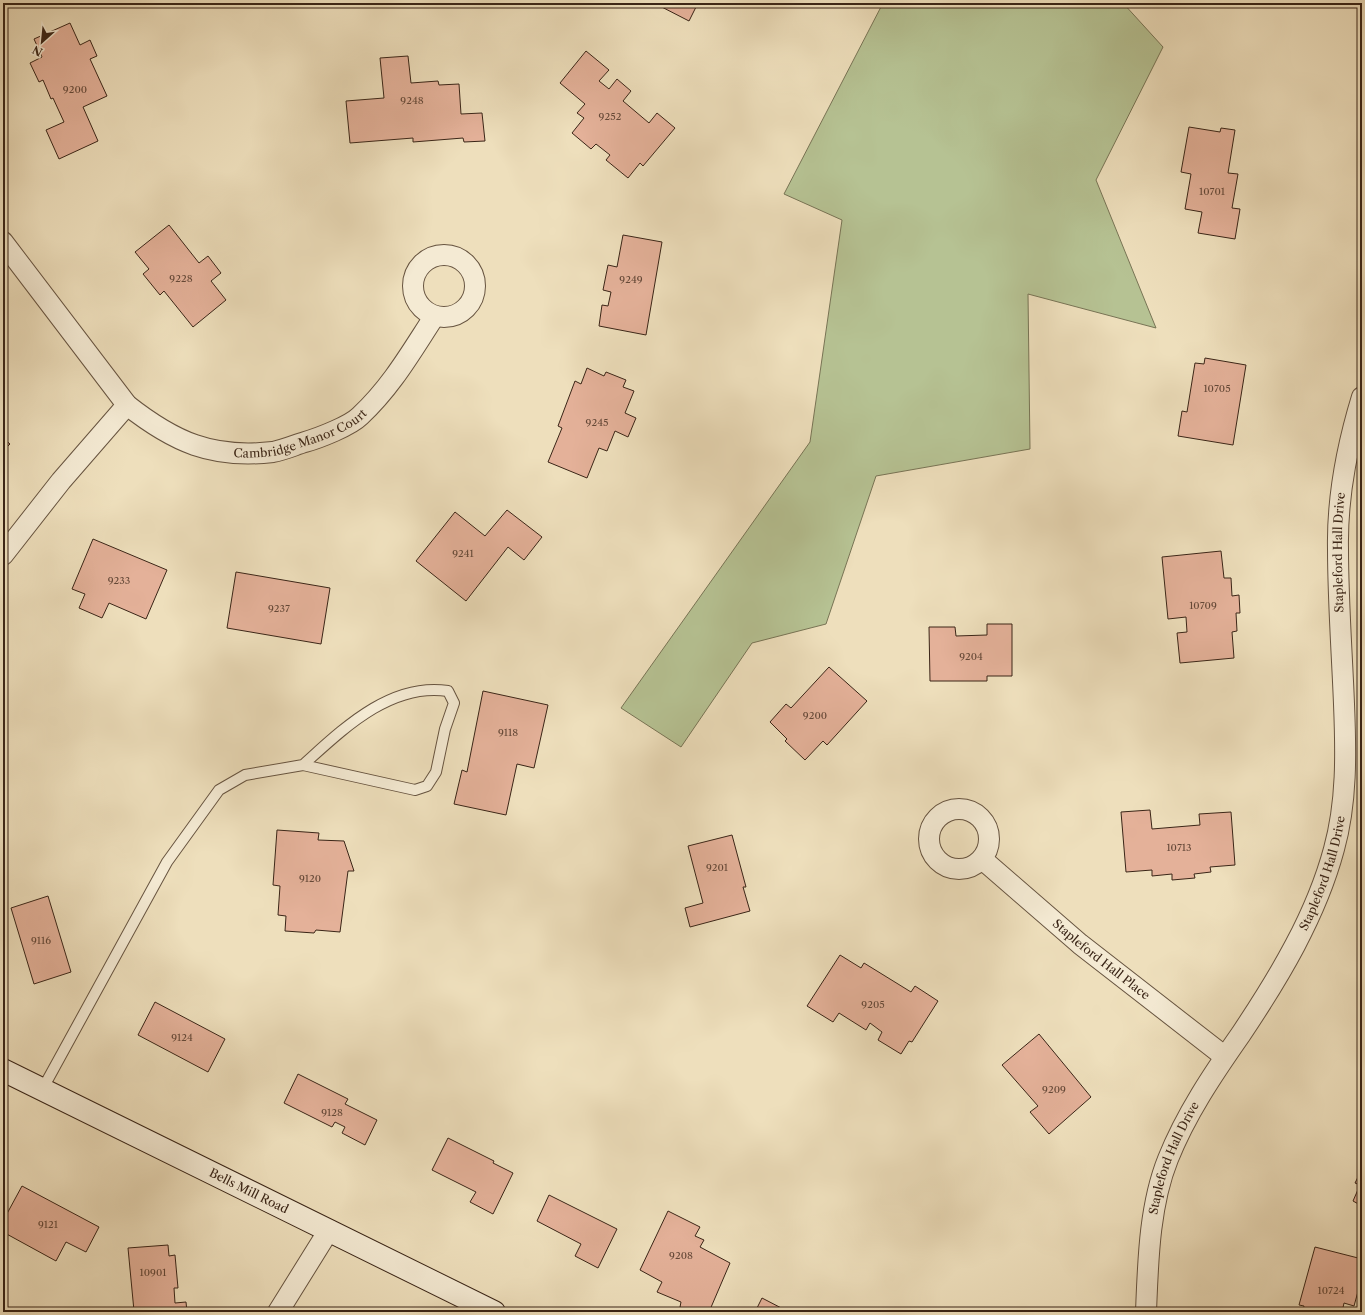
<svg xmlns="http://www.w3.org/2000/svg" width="1365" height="1315" font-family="'Libre Caslon Text',serif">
<rect width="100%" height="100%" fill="#eedfbc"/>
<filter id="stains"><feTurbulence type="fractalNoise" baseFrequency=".005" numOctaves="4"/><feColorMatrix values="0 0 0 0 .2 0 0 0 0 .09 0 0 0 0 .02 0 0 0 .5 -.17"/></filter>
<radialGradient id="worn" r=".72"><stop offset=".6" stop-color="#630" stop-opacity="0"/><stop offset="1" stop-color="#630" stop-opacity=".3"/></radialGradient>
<polygon fill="#b6c293" stroke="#787455" points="883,3 1123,3 1163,47 1096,180 1156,328 1028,294 1030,449 876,476 826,624 752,643 681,747 621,708 810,442 842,220 784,194"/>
<g fill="#e4b199" stroke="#3a2517">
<polygon points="654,3 698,3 689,21"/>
<polygon points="70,23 80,45 90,40 97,56 90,59 107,96 83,107 98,141 59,159 46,130 64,122 53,98 51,99 43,80 39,82 30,63 42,57 34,39"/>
<polygon points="586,51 609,70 599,81 609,89 617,79 631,91 623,101 649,123 657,113 675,128 643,166 640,163 628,178 606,160 610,155 596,144 591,149 572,133 584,118 577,113 585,104 560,83"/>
<polygon points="408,56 411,83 438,81 439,85 459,84 461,114 482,113 485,141 464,142 463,138 413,142 413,138 350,143 346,101 384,98 380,58"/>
<polygon points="1189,127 1220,132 1221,128 1235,130 1228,173 1238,174 1232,208 1240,209 1235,239 1198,233 1202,212 1185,209 1191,174 1181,172"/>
<polygon points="169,225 199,263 208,256 221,273 211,281 226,300 193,327 164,291 160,295 143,274 149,269 135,252"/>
<polygon points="623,235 662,242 646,335 599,326 602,305 608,306 611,292 603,290 608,265 617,267"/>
<polygon points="1205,358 1246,365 1233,445 1178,436 1182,411 1187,412 1195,363 1204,364"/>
<polygon points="587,368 604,376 606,372 626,380 623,387 634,391 625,413 636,418 628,437 615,431 607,451 599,448 587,478 548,462 562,428 558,426 575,381 581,384"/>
<polygon points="3,438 10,444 3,451"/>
<polygon points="507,510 542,537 524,560 508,547 466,601 416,561 455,512 485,536"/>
<polygon points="93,539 167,570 146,619 109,603 102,618 79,608 85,594 72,589"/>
<polygon points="1221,551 1224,578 1231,578 1232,596 1239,595 1240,613 1236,613 1237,631 1232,632 1234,658 1180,663 1177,633 1187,632 1186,617 1168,619 1162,557"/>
<polygon points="236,572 330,588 321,644 227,628"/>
<polygon points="987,624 1012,624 1012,676 987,676 987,681 930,681 929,627 955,627 956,636 987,635"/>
<polygon points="829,667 867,701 827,745 823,741 805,760 785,741 787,739 770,722 786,704 791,708"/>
<polygon points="483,691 548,705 534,768 517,764 506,815 454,804 462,770 467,772"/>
<polygon points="1150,810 1152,829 1200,825 1199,814 1231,812 1235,865 1210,867 1211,872 1194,874 1195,878 1172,880 1172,874 1152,876 1152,870 1126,872 1121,812"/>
<polygon points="277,830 319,833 318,840 344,841 354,871 348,871 340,932 316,930 314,933 285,931 286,916 278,915 280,886 273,885"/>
<polygon points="732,835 746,887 743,887 750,911 690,927 685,908 703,903 688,846"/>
<polygon points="48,896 71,972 34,984 11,908"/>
<polygon points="840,955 861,968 864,963 911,992 915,986 938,1001 912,1042 909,1041 901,1054 878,1040 882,1032 870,1023 866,1030 839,1013 833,1022 807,1006"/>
<polygon points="155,1002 225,1039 208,1072 138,1035"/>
<polygon points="1039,1034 1091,1097 1049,1134 1030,1112 1038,1106 1002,1065"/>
<polygon points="298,1074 348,1099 345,1104 377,1120 365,1145 342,1133 345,1127 335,1122 332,1127 284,1103"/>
<polygon points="448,1138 494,1161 493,1163 513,1173 493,1214 470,1202 476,1192 432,1170"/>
<polygon points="1362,1169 1362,1206 1353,1201 1360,1185 1355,1183"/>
<polygon points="22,1186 99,1227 86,1252 66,1242 56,1261 3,1232 3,1221"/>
<polygon points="549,1195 617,1229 598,1268 575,1256 581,1244 537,1221"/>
<polygon points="668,1211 700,1227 695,1236 704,1240 700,1247 730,1263 709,1312 690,1312 680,1307 681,1302 657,1292 662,1282 640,1270"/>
<polygon points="168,1245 169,1256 175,1255 178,1288 174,1288 175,1303 186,1302 187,1312 148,1312 147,1310 134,1311 128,1248"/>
<polygon points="1315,1247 1362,1259 1362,1277 1354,1306 1344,1303 1342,1312 1303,1312 1304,1306 1299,1305"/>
<polygon points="762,1298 789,1312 755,1312"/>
</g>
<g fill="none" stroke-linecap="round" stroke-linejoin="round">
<g stroke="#675440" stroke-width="12">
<path id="lane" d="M42,1090L167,862L219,790L245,775L303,765L415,790L427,786L436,772L445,729L454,703L448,691C390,682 342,730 303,765"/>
</g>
<g stroke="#675440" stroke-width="22">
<g id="street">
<path id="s1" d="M3,242L127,405C174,442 212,459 273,452C284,450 295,445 305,442C319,438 350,426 360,416C392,386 411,352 434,317"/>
<circle cx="444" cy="286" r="31"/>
<polyline points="3,555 61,481 127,405"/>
<circle cx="959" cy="839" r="30"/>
<path id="s2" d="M982,859L1080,944L1224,1056"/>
<polyline points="278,1312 329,1230"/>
<path id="s3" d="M1146,1312C1148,1263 1149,1206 1168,1159C1186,1114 1213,1074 1241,1034C1279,977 1316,916 1334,849C1347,802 1346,753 1344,704C1342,653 1338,601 1338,549C1337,498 1347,446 1362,397"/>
</g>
</g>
<g stroke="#3a2517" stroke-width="24">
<g id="secondary">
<path id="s4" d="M3,1070L494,1312"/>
</g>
</g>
<use href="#lane" stroke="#f4ead3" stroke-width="10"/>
<use href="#street" stroke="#f4ead3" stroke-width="20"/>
<use href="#secondary" stroke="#f4ead3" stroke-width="22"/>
</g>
<g text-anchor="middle" stroke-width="3.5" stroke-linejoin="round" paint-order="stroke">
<g font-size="10" fill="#644838">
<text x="75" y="93">9200</text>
<text x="412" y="104">9248</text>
<text x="610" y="120">9252</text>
<text x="1212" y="195">10701</text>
<text x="181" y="282">9228</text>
<text x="631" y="283">9249</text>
<text x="1217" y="392">10705</text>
<text x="597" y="426">9245</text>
<text x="463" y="557">9241</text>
<text x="119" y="584">9233</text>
<text x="1203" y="609">10709</text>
<text x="279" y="612">9237</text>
<text x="971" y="660">9204</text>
<text x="815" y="719">9200</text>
<text x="508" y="736">9118</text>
<text x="1179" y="851">10713</text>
<text x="717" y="871">9201</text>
<text x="310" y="882">9120</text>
<text x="41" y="944">9116</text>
<text x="873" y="1008">9205</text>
<text x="182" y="1041">9124</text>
<text x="1054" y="1093">9209</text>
<text x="332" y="1116">9128</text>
<text x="48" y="1228">9121</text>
<text x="681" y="1259">9208</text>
<text x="153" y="1276">10901</text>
<text x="1331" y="1294">10724</text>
</g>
<g font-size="12" fill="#3a2517" stroke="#f4ead3">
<text dy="4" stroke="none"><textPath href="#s1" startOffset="394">Cambridge Manor Court</textPath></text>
<text dy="4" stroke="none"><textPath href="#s3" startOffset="806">Stapleford Hall Drive</textPath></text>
<text dy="4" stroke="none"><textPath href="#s3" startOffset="482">Stapleford Hall Drive</textPath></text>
<text dy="4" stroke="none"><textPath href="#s2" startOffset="156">Stapleford Hall Place</textPath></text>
<text dy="4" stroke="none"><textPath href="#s3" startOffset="158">Stapleford Hall Drive</textPath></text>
<text dy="4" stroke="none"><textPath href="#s4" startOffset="274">Bells Mill Road</textPath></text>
</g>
</g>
<rect width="1365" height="1315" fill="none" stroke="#eedfbc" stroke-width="16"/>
<rect x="4" y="4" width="1357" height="1307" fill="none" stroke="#3a2517" stroke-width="2"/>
<rect x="8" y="8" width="1349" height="1299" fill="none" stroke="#3a2517"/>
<g transform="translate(42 42) rotate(207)" stroke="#f4ead3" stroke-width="3" paint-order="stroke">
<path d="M0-3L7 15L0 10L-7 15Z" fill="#3a2517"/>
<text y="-6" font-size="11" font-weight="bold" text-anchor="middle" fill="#3a2517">N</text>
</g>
<rect width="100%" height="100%" filter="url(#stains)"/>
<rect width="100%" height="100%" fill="url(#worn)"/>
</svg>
